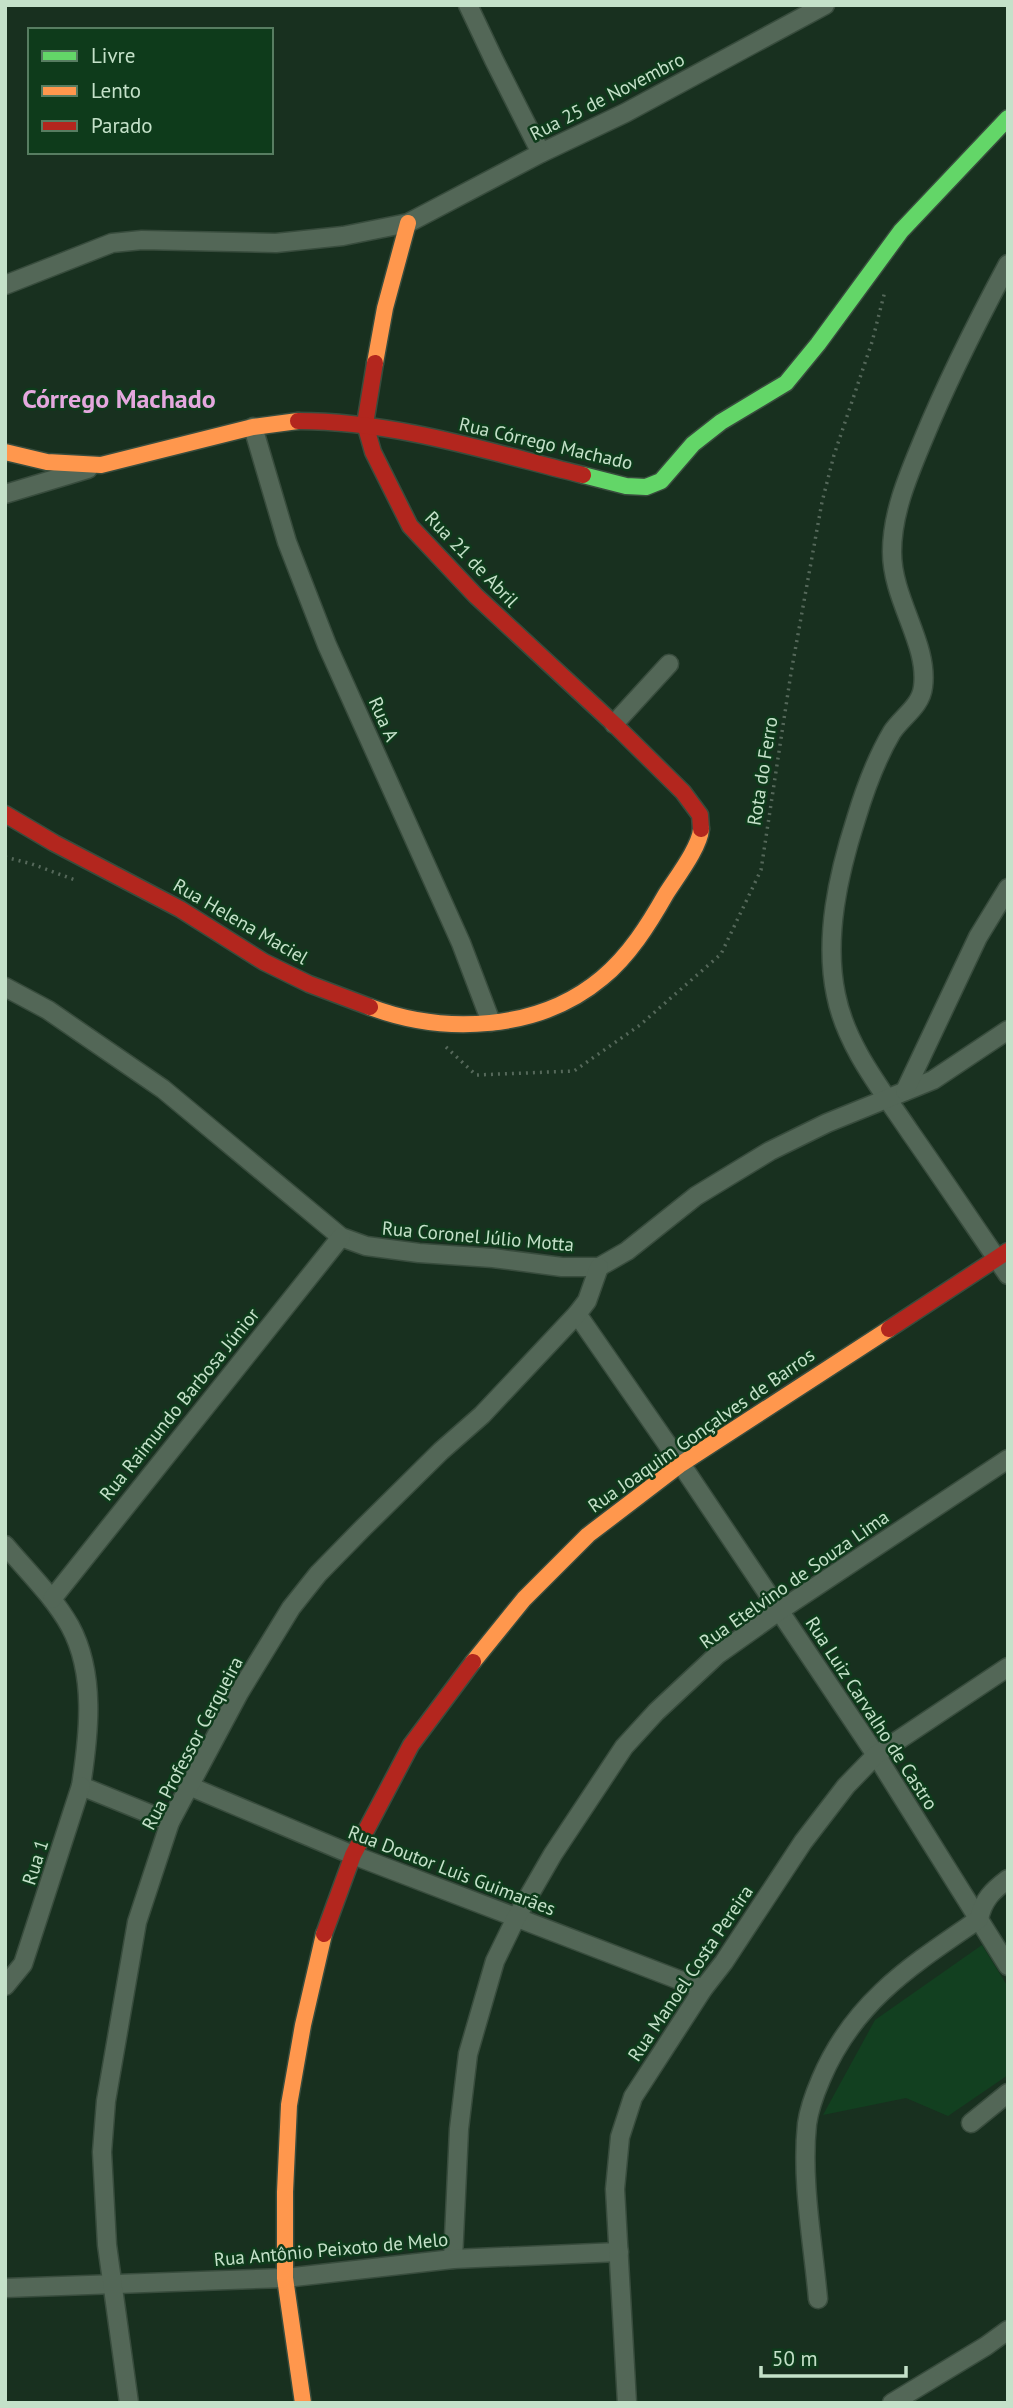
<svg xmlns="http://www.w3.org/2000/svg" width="1013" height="2408" font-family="'PT Sans',sans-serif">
<rect width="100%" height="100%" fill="#18301f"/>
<polygon fill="#124020" points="982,1945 1008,1987 1008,2075 948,2116 906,2098 823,2115 875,2020"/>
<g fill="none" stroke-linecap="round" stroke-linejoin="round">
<g stroke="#384c3d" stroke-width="21">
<g id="street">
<polyline points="468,5 494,60 541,153"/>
<path d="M1008,264C977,322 948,379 923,440C908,476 892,513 892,552C892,600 929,644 923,687C921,706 902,717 892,732C876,759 865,789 856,819C838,875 824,938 836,995C846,1046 882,1090 910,1132C943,1179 975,1227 1008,1275"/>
<polyline points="5,285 112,243 142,240 276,243 343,236 408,223 541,153 625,113 825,5"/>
<polyline points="253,427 287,542 327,645 461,943 491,1022"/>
<polyline points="5,494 88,469"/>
<polyline points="614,724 669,664"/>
<polyline points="5,987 48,1010 163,1089 341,1237 366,1246 419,1253 493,1258 562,1267 599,1267 627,1251 696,1196 770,1151 827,1123 933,1080 1008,1030"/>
<polyline points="905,1091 978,937 1008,888"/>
<polyline points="577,1314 681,1464 876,1755 1008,1966"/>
<path d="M5,1545C27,1571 53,1596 70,1626C96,1674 89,1734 81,1786L170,1822"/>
<polyline points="52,1599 341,1237"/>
<polyline points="189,1786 353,1855 703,1989"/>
<polyline points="5,1986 23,1964 81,1786"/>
<polyline points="971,2123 1008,2093"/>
<polyline points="453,2259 459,2129 468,2054 495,1961 516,1918 553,1854 624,1747 656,1712 717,1655 779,1611 1008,1459"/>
<polyline points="5,2288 285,2278 453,2259 619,2252"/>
<path d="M818,2299C813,2243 801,2181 807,2124C809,2109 815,2093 821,2079C854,2001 912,1965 979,1919C983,1900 992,1891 1008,1879"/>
<polyline points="129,2403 107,2245 102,2152 106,2101 137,1922 170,1822 239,1693 291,1608 318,1574 363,1528 441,1451 482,1415 577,1314 587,1301 599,1267"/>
<polyline points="627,2403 615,2189 620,2137 633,2097 703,1989 724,1962 803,1842 846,1786 876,1755 1008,1667"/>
<polyline points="892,2403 986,2346 1008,2330"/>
</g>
</g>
<g stroke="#384c3d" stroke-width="19">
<polyline id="fast" points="583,475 626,486 646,487 661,481 693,444 721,422 786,383 818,344 901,231 1008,118"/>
</g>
<g stroke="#384c3d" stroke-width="19">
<g id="slow">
<polyline points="375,363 385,308 408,223"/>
<polyline points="5,452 47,462 101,465 253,427 298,421"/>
<path d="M370,1007C444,1035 539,1031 602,978C629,956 649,924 666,894C676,878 700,847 701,829"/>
<polyline points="473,1662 524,1599 588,1535 681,1464 889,1329"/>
<polyline points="303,2403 285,2278 285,2192 289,2105 303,2025 324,1934"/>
</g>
</g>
<g stroke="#384c3d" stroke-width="19">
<g id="jam">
<polyline points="375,363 365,424 373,452 410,526 476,596 614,724 683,792 700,815 701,829"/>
<path d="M298,421C395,421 490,452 583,475"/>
<polyline points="5,814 54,843 180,909 264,962 309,984 370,1007"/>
<polyline points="889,1329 1008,1251"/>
<polyline points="324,1934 353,1855 411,1745 473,1662"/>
</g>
</g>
<g stroke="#55685a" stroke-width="3.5" stroke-dasharray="2 5" stroke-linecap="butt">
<polyline points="5,857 32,864 75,880"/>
<polyline points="446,1047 476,1075 574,1071 640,1025 721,954 761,870 791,673 822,502 834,455 872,342 885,291"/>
</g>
<use href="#street" stroke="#536757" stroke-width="18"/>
<use href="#fast" stroke="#63d668" stroke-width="16"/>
<use href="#slow" stroke="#ff974d" stroke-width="16"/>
<use href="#jam" stroke="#b3261e" stroke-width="16"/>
</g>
<g text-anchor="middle" stroke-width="5" stroke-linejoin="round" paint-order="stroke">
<g font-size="19" fill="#c4e1c9" stroke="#0e3b1b">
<text transform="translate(607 96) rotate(-27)" y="7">Rua 25 de Novembro</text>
<text transform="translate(546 443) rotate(13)" y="7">Rua Córrego Machado</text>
<text transform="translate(472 559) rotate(46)" y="7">Rua 21 de Abril</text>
<text transform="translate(384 719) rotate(66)" y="7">Rua A</text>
<text transform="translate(762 771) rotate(-81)" y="7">Rota do Ferro</text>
<text transform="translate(241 921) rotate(30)" y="7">Rua Helena Maciel</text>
<text transform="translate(478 1236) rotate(5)" y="7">Rua Coronel Júlio Motta</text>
<text transform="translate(179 1404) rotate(-51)" y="7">Rua Raimundo Barbosa Júnior</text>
<text transform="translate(701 1430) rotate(-35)" y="7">Rua Joaquim Gonçalves de Barros</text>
<text transform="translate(794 1579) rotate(-35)" y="7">Rua Etelvino de Souza Lima</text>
<text transform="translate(872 1713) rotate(57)" y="7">Rua Luiz Carvalho de Castro</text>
<text transform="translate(192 1743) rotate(-62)" y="7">Rua Professor Cerqueira</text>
<text transform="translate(35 1862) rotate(-72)" y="7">Rua 1</text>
<text transform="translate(452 1870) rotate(21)" y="7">Rua Doutor Luis Guimarães</text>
<text transform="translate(690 1973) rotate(-56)" y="7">Rua Manoel Costa Pereira</text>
<text transform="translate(331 2249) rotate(-5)" y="7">Rua Antônio Peixoto de Melo</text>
</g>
<g font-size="26" font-weight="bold" fill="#e4a8de" stroke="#0e3b1b">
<text x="119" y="408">Córrego Machado</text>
</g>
</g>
<rect width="1013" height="2408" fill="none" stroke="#c4e1c9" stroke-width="14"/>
<rect x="28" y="28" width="245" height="126" fill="#0e3b1b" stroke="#577d61" stroke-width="2"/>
<rect x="42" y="51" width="35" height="10" fill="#63d668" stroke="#577d61" stroke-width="2"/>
<text x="91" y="63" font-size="21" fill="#c4e1c9">Livre</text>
<rect x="42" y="86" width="35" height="10" fill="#ff974d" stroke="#577d61" stroke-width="2"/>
<text x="91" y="98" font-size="21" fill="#c4e1c9">Lento</text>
<rect x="42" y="121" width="35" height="10" fill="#b3261e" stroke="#577d61" stroke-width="2"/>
<text x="91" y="133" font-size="21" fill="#c4e1c9">Parado</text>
<path d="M761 2366v10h145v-10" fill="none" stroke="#c4e1c9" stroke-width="3.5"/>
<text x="772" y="2366" font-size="21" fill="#c4e1c9" stroke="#0e3b1b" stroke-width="5" paint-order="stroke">50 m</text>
</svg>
